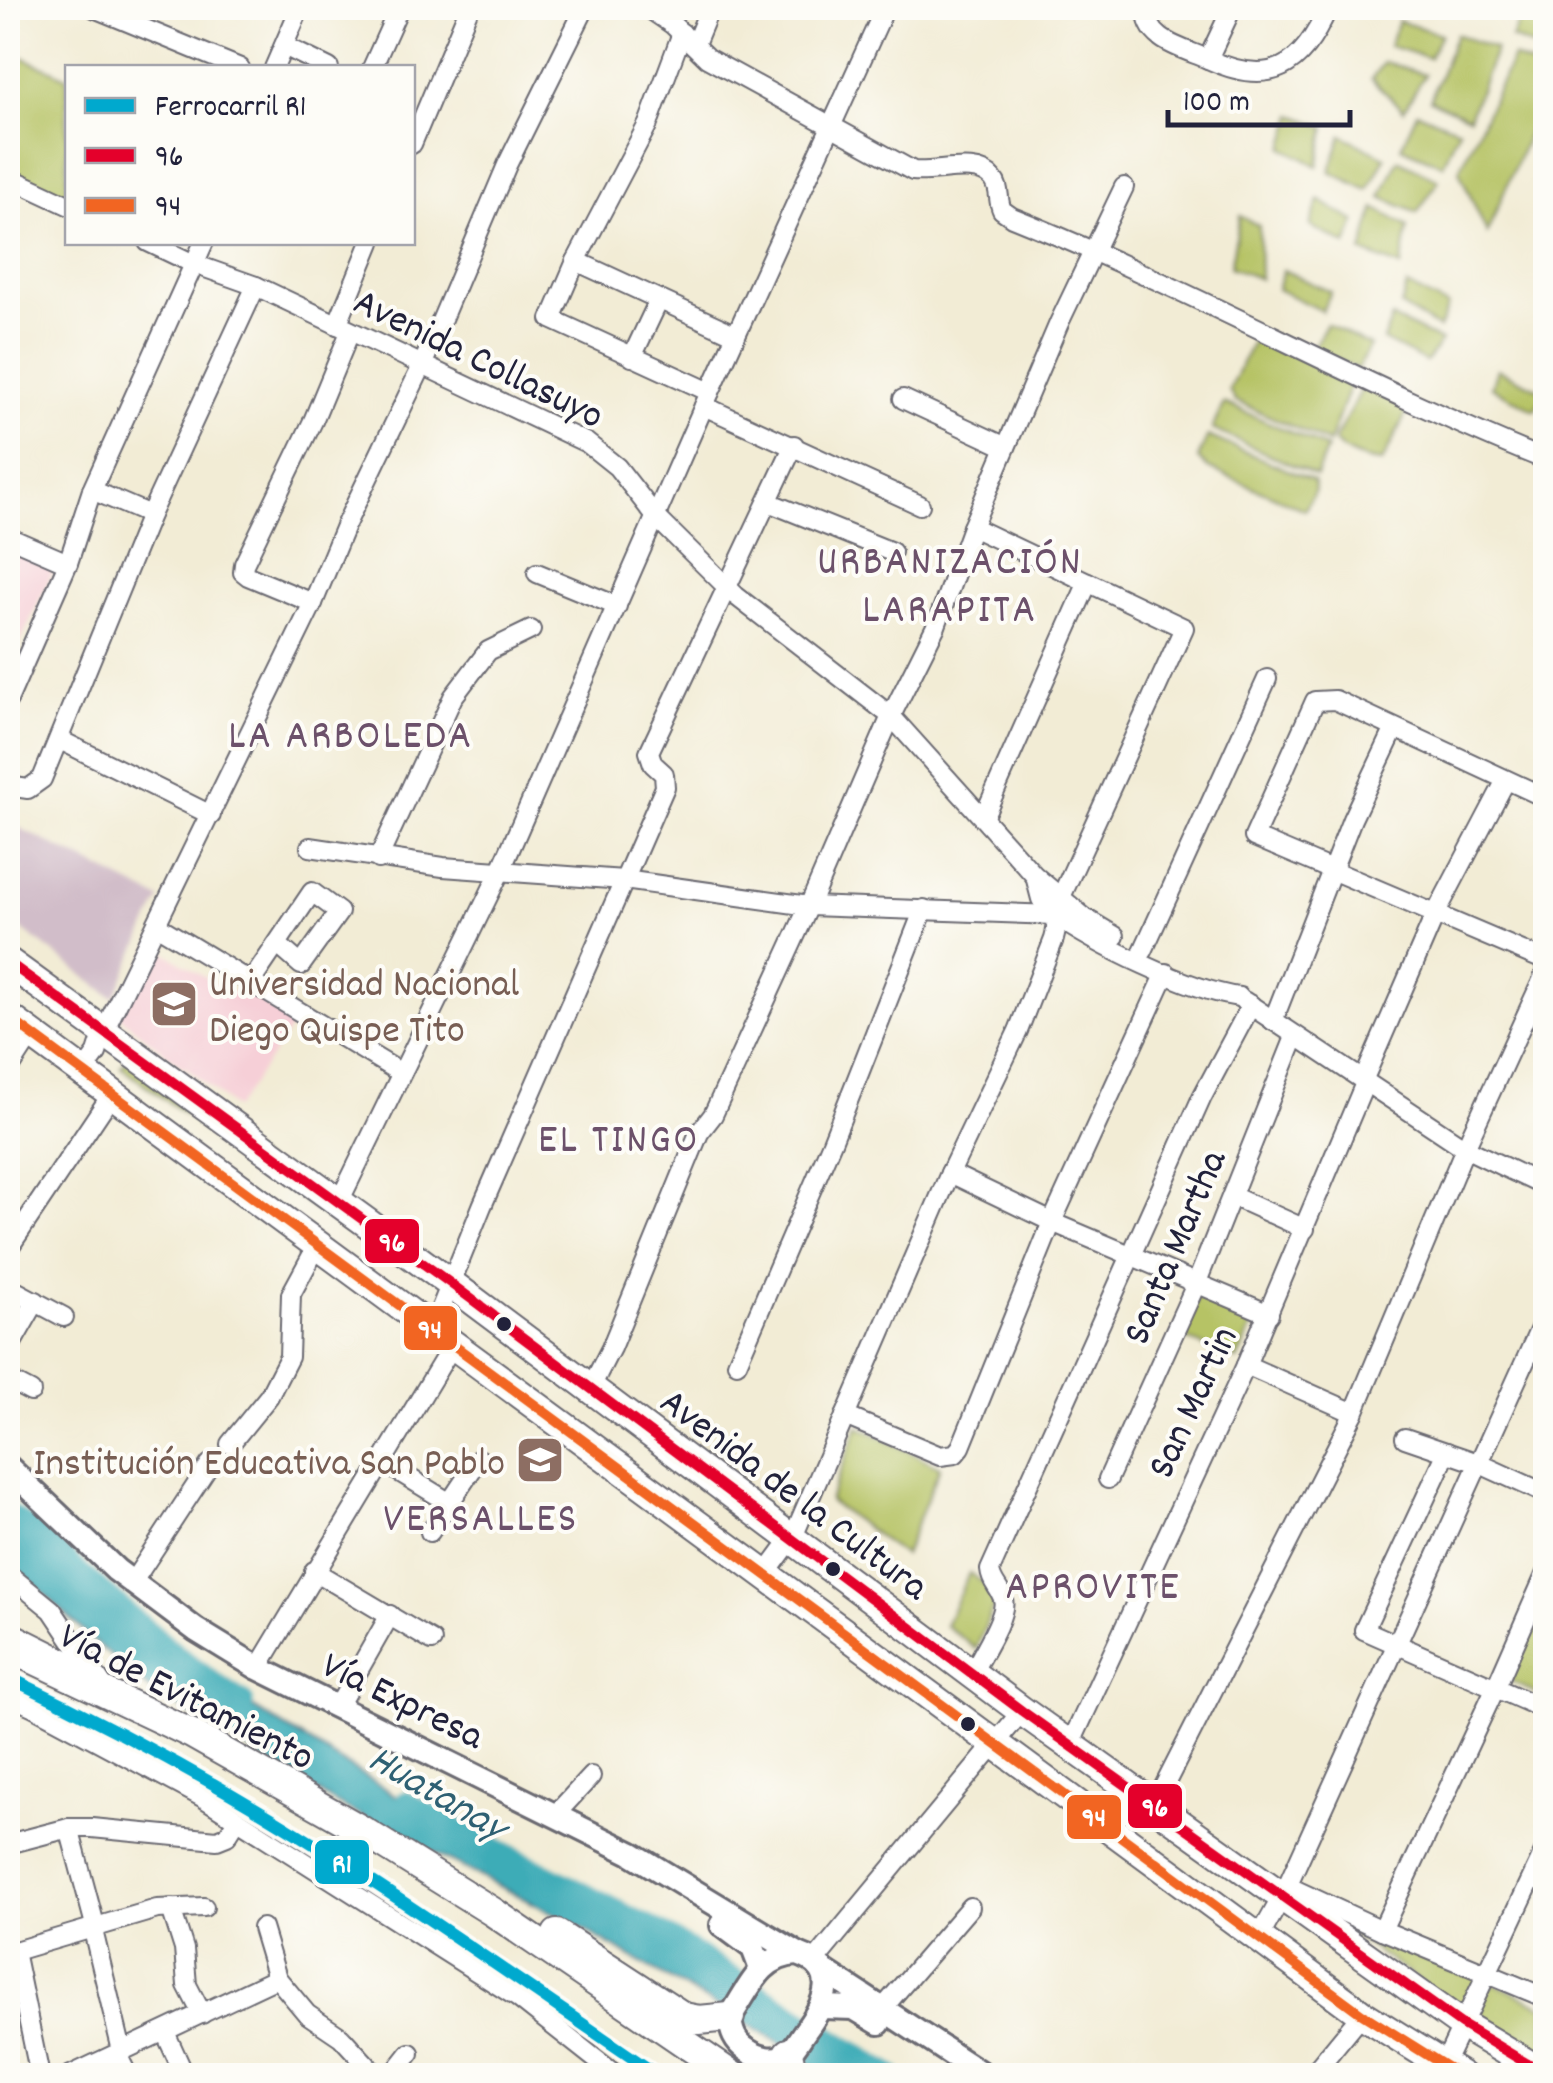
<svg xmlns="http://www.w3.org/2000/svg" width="1553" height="2083" font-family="Dekko,sans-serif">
<rect width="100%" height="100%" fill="#fdfcf7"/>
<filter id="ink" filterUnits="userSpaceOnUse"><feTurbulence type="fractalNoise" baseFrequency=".01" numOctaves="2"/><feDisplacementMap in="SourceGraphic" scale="20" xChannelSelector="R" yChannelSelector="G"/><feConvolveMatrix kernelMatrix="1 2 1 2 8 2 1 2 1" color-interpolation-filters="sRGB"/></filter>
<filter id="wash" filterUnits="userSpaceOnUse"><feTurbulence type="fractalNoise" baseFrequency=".0048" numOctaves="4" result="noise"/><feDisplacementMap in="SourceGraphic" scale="40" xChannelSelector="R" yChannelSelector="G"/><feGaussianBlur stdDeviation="2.25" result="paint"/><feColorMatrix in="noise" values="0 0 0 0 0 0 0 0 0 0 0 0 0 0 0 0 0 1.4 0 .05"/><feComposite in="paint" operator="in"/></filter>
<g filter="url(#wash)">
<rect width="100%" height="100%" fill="#f2ecd5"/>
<g fill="#f6cfd7">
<polygon points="8,545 56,564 8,669"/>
<polygon points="152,944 232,994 237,987 294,1023 235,1109 187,1068 202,1043 185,1069 117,1014"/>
</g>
<polygon fill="#d1bdc9" points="8,822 160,899 114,998 8,919"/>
<g fill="#b6c365" stroke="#6c7250" stroke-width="2.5">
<polygon points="1525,8 1545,8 1545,52 1511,38"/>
<polygon points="1398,21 1441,34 1429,58 1389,46"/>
<polygon points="1456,34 1496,49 1469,117 1430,100"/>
<polygon points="8,51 67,77 67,200 8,172"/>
<polygon points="1513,57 1545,72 1545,94 1487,233 1459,171"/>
<polygon points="1384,62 1425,74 1404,110 1371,79"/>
<polygon points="1417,112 1459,129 1443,165 1401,147"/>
<polygon points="1294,115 1326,127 1318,166 1284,148"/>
<polygon points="1342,135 1385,157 1368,190 1330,172"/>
<polygon points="1398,160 1439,180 1417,213 1381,197"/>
<polygon points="1319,200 1356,222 1347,245 1310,226"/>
<polygon points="1375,208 1408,227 1401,267 1362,252"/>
<polygon points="1240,216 1259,226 1260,279 1230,267"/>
<polygon points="1283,270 1331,292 1322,311 1277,289"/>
<polygon points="1407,286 1448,306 1439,329 1401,306"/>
<polygon points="1392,318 1441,341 1426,362 1383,340"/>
<polygon points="1327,324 1370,346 1357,369 1312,349"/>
<polygon points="1256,334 1352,380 1329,443 1235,401 1229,390"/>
<polygon points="1497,369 1545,392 1535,410 1491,387"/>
<path d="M1364,385L1410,406L1382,462C1366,461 1344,454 1334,441Z"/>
<polygon points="1224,403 1327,448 1316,476 1212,429"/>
<polygon points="1208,436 1314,481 1315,490 1305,510 1208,468 1198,458"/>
<polygon points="127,1060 339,1218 335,1224 121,1067"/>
<polygon points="1200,1290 1257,1316 1237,1360 1181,1337"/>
<polygon points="858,1426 940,1467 904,1555 829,1501"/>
<polygon points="969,1573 999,1593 976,1649 945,1625"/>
<polygon points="1545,1600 1545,1698 1509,1680"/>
<polygon points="1341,1917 1482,1979 1463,2012 1329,1918"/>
<polygon points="1492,1982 1545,2007 1545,2060 1474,2018"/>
</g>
<polygon fill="#3cacb7" stroke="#2f6779" stroke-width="2.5" points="8,1514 29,1527 216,1685 433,1818 521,1859 663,1934 892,2075 827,2075 778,2042 574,1924 335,1803 151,1690 91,1639 34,1584 8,1564"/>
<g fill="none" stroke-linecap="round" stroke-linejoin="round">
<g stroke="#3cacb7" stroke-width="22">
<path d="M8,1514C37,1531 60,1555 85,1577C136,1620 186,1667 243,1702"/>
<polyline points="406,1802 663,1934 892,2076"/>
</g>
</g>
</g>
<g filter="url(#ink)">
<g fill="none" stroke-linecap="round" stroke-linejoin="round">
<g stroke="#6b6971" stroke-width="22">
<g id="minor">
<polyline points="94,8 240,68"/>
<path d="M648,8L673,25L707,58L913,171C937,174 977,159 993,179C1001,188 997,200 1002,210L1012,217C1194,290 1364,387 1546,460"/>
<path d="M1147,8C1145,41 1182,48 1208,59L1232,8"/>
<polyline points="682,33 648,124 576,261 551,319 710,392"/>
<polyline points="695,44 710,8"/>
<polyline points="284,46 329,68"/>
<path d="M1208,59C1271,88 1302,68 1328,8"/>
<polyline points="274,68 300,8"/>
<polyline points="372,68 399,8"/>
<polyline points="412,144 469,8"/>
<polyline points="8,177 68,205"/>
<path d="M148,242L194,264L256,286L587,443L617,467L656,517L736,596L891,716L1035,876L1041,899L1054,915C1097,945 1188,990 1239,997"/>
<polyline points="576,261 736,335"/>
<polyline points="337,325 371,242"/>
<polyline points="632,357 659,300"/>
<polyline points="903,399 1006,447"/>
<polyline points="704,406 920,505"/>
<polyline points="92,490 150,515"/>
<polyline points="768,502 892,552"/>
<polyline points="8,537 68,563"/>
<polyline points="537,573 617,606"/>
<polyline points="313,603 248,576 243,572 244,564 313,421 350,332"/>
<polyline points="8,700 68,563 92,490 204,242"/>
<polyline points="60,740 211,815"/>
<polyline points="8,786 28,789 42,779 150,515 256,286"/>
<polyline points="1546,798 1335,700 1315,701 1254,837 1546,961"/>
<polyline points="984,816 1088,582"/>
<polyline points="310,847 443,867 624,880 809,906 1054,915"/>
<polyline points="378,859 453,697 488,651 531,630"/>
<polyline points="1035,876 1085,918 1115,936"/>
<polyline points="158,926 401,1073"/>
<polyline points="1143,951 1267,679"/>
<polyline points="251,982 312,892 339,912 301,965 277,944"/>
<polyline points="1244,1001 1465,1148 1546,1187"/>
<polyline points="1273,1021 1352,819 1394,730"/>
<polyline points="8,1071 32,1034"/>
<polyline points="83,1072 97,1053 104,1031 313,603 345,526 422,366 507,165 585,8"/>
<polyline points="1363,1081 1435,915 1506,780"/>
<polyline points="950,1173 1052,1222 1269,1314"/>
<polyline points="1232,1196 1305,1229"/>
<polyline points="338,1204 501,870 710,392 885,8"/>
<polyline points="8,1249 112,1094"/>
<polyline points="8,1287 64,1317"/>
<polyline points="432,1330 482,1206 665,787 664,774 653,764 649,752 794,445"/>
<polyline points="8,1350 36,1301"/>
<polyline points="737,1363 832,1142 924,909"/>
<polyline points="1246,1365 1354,1413"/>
<polyline points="8,1380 31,1392"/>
<polyline points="590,1389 611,1348 699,1133 713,1115 809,906 891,716 936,626 972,527 1059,323 1124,187"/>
<polyline points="845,1416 940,1456 955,1454 961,1447 1052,1222 1166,973"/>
<polyline points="1405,1438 1478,1463 1546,1494"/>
<polyline points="230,1444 269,1396 289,1357 291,1294 317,1246"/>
<polyline points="1447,1452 1364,1630 1546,1710"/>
<polyline points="383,1462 450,1503"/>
<polyline points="1108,1479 1197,1282 1295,1037"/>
<polyline points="430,1532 479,1459"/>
<polyline points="314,1571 432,1641"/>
<polyline points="8,1574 52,1610 103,1686"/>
<path d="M765,1575L793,1537L950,1173L1018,1031L1054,939C1059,922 1054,916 1061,897L1184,628L972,527"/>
<polyline points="132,1583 210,1464"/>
<polyline points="8,1630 90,1671"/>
<polyline points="258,1668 452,1346"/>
<path d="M972,1673C980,1657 1008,1615 1003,1599C1000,1588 991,1583 990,1570L1202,1097L1251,1005"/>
<polyline points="8,1695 34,1707 202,1797 518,1998 617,2076"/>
<polyline points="337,1708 390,1615"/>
<polyline points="1070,1745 1246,1365 1365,1083"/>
<polyline points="1155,1804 1354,1413 1465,1148 1546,972"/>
<polyline points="556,1814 591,1776"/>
<polyline points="69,1828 95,1925"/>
<polyline points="8,1844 69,1828 92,1828 217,1840 227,1836 237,1820"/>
<polyline points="1287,1886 1382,1930 1546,1998"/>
<polyline points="171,1908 184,1949 187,1985 202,2014"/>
<polyline points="92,1926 122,2051"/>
<polyline points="262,1928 277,1978 307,2014 341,2037 377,2076"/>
<polyline points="1382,1930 1495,1689 1546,1573"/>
<polyline points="1259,1938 1283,1895 1546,1315"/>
<polyline points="14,1951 40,2076"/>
<polyline points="8,1953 157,1909 204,1907"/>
<polyline points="814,1962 1022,1711"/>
<polyline points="877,2015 970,1907"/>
<polyline points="165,2032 185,2076"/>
<polyline points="117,2054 128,2076"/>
<polyline points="1440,2073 1546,1848"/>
<polyline points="69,2076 277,1978"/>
<polyline points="392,2076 410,2053"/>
<polyline points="1311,2076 1362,2014"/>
</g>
</g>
<g stroke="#6b6971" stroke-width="28">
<g id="major">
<polyline points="8,1467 116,1570 196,1630 258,1668 631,1853 798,1954"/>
<polyline points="722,1925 753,1948 761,1969"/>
<path d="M798,1954C842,1969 825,2004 805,2031C799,2039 794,2050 785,2055C773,2062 758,2058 747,2050C735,2042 731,2032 730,2017C749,1989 760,1955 798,1954Z"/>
<polyline points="820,1968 985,2076"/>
<polyline points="822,2007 854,2008 879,2023"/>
</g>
</g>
<g stroke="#6b6971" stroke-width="32">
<g id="highway">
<polyline points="8,962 450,1283 1022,1711 1461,2024 1546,2075"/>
<polyline points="8,1017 1362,2014 1461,2076"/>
<polyline points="8,1647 192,1734 358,1828 493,1912 733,2076"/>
<polyline points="557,1934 684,2017 699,2020 730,2017"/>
<polyline points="788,2053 793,2076"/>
</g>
</g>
<use href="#minor" stroke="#fff" stroke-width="18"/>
<use href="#major" stroke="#fff" stroke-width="22"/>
<use href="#highway" stroke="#fff" stroke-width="28"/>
<g stroke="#fdfcf7" stroke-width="18">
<polyline id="bus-1" points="8,962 450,1283 1022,1711 1461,2024 1546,2075"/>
</g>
<g stroke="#fdfcf7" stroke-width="18">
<polyline id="bus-2" points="8,1017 1362,2014 1461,2076"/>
</g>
<use href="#bus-1" stroke="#e4002b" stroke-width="10"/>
<use href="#bus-2" stroke="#f26522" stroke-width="10"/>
<g stroke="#fdfcf7" stroke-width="20">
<path id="rail-1" d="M8,1677C83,1713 158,1752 231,1794C378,1880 517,1980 659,2076"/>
</g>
<use href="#rail-1" stroke="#00a9ce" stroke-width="12"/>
</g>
</g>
<defs>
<g id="school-square" transform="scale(2.5)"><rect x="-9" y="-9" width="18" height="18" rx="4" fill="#8d6e63" stroke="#fdfcf7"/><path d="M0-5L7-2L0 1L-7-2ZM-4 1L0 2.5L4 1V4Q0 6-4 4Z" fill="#fff"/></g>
</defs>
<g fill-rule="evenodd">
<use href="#school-square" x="174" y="1004"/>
<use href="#school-square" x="540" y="1460"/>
</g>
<g fill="#22223b" stroke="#fdfcf7" stroke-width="4">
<circle cx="504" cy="1324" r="9"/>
<circle cx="833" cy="1569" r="9"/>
<circle cx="968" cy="1724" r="9"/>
</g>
<g text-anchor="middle" stroke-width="8" stroke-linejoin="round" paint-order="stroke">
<g font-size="40" fill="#22223b" stroke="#fdfcf7">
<text transform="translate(480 356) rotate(26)" y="14">Avenida Collasuyo</text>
<text transform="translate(1172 1246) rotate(-67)" y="14">Santa Martha</text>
<text transform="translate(1190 1401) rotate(-65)" y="14">San Martin</text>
<text transform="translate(796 1492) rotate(37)" y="14">Avenida de la Cultura</text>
<text transform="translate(188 1694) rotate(27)" y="14">Vía de Evitamiento</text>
<text transform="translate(404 1698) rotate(26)" y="14">Vía Expresa</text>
</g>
<g font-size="40" fill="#785e54" stroke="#fdfcf7" text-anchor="start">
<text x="209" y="995">Universidad Nacional<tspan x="209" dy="46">Diego Quispe Tito</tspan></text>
<text x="505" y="1474" text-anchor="end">Institución Educativa San Pablo</text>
</g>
<g font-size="42" letter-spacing="2.5" fill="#6c516b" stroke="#fdfcf7">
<text x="950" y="573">URBANIZACIÓN<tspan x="950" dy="48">LARAPITA</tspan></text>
<text x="351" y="747">LA ARBOLEDA</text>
<text x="619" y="1151">EL TINGO</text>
<text x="481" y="1530">VERSALLES</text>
<text x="1093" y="1598">APROVITE</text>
</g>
<g font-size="42" font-style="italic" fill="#2e6073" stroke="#fdfcf7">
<text transform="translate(439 1790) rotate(30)" y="15">Huatanay</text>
</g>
</g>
<g stroke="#fdfcf7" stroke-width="4">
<rect x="363" y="1217" width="58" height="48" rx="10" fill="#e4002b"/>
<rect x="402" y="1304" width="57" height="48" rx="10" fill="#f26522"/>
<rect x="1126" y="1782" width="58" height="48" rx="10" fill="#e4002b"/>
<rect x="1065" y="1793" width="58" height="48" rx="10" fill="#f26522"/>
<rect x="313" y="1838" width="58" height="48" rx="10" fill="#00a9ce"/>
</g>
<g font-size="28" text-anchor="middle" font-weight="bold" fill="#fff">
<text x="392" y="1251">96</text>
<text x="430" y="1338">94</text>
<text x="1155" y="1816">96</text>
<text x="1094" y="1826">94</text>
<text x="342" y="1872">R1</text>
</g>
<rect width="1553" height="2083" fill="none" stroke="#fdfcf7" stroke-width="40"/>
<rect x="65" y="65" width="350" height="180" fill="#fdfcf7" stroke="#a5a5ac" stroke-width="2.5"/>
<rect x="85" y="98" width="50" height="15" fill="#00a9ce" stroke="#a5a5ac" stroke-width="2.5"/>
<text x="155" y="115" font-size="30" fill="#22223b">Ferrocarril R1</text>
<rect x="85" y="148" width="50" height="15" fill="#e4002b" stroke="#a5a5ac" stroke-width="2.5"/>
<text x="155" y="165" font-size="30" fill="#22223b">96</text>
<rect x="85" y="198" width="50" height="15" fill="#f26522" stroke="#a5a5ac" stroke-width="2.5"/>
<text x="155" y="215" font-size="30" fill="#22223b">94</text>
<path d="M1168 110v15h182v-15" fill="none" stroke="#22223b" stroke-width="5"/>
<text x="1183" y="110" font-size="30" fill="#22223b" stroke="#fdfcf7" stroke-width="8" paint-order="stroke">100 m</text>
</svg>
